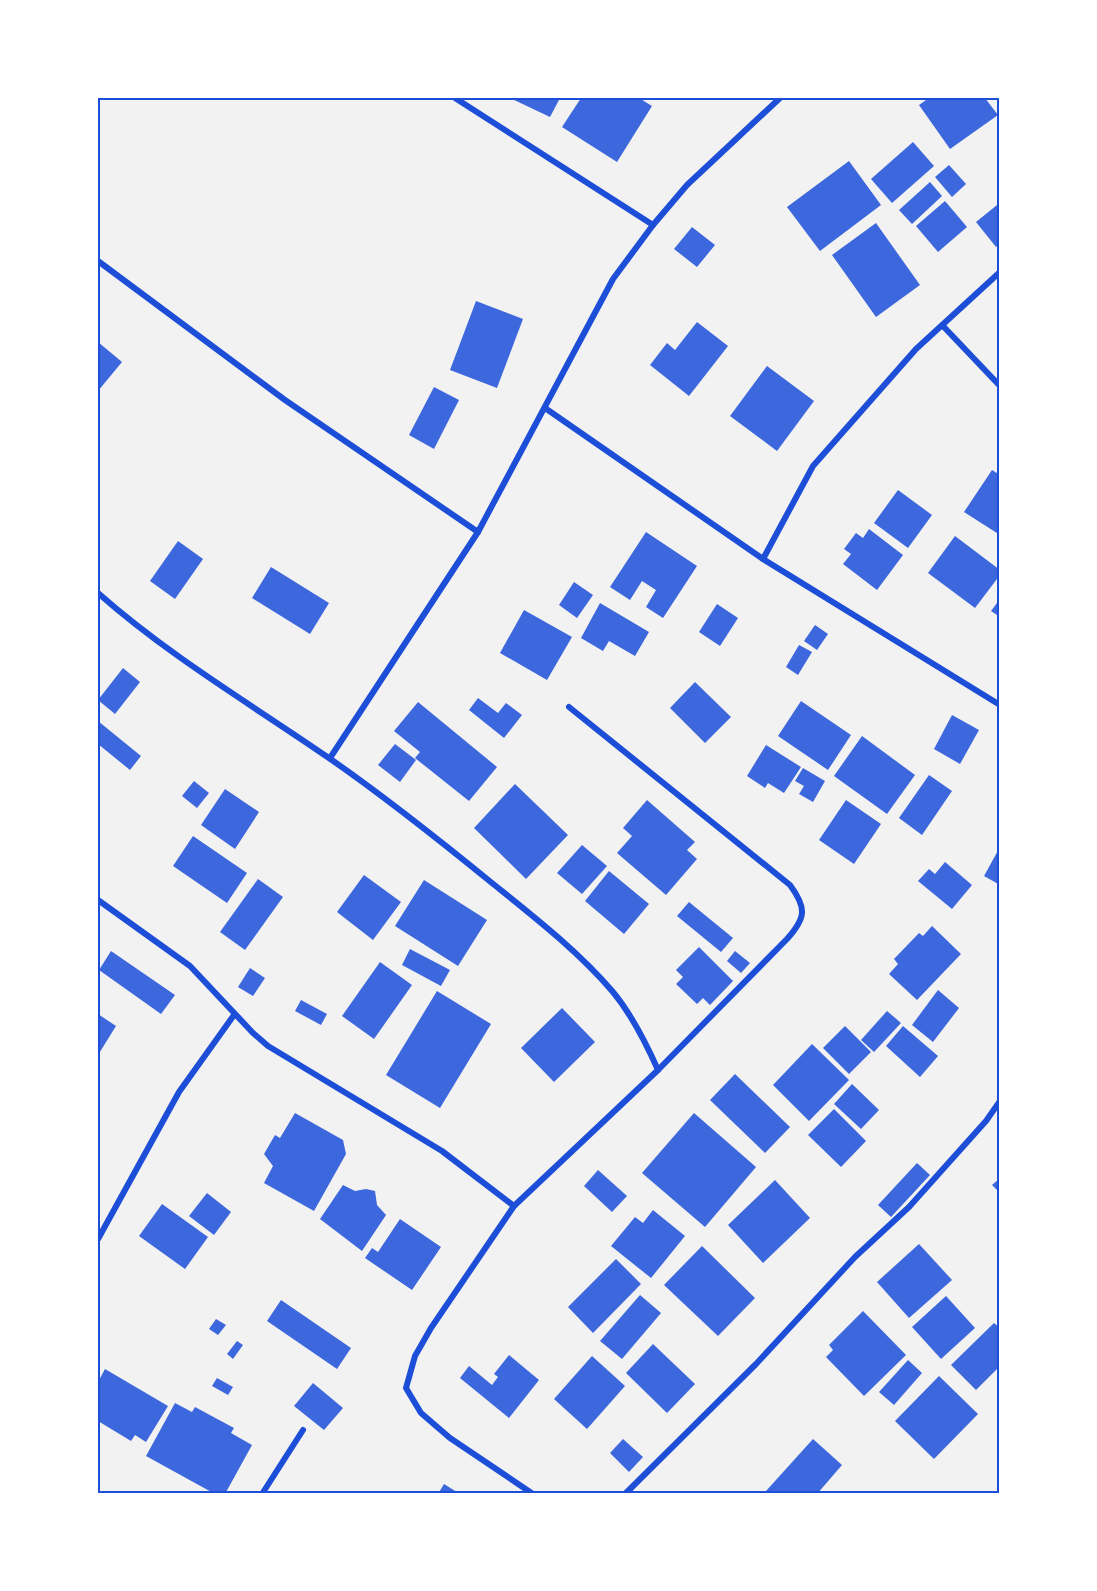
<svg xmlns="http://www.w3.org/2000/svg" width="1097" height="1591" font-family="Figtree,sans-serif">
<rect width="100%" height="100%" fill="#f2f2f2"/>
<g fill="#3d67dc">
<polygon points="510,98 560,98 550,117"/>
<polygon points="581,98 639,98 652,106 617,162 562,127"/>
<polygon points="929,98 985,98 998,115 950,149 919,105"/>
<polygon points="913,142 934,166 892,203 871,179"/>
<polygon points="849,161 881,205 820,251 787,207"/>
<polygon points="949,165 966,184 952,197 935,177"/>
<polygon points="930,182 942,196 912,224 899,210"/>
<polygon points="945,201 967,227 938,252 916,226"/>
<polygon points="997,205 1000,244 996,247 976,222"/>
<polygon points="876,223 920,285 876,317 832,255"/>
<polygon points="692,227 715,245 697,267 674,249"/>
<polygon points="476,301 523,319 497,388 450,370"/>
<polygon points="697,322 728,346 689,396 650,365 667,343 675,350"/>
<polygon points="98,342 122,362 98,391"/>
<polygon points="767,366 814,401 777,451 730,416"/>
<polygon points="434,387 459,400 434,449 409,435"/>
<polygon points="992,470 1000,475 1000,535 964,512"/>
<polygon points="898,490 932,515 908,548 874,523"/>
<polygon points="869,529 903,555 877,590 843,564 851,554 844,549 856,533 863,538"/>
<polygon points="646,532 697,566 663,618 646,607 656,590 642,581 630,600 610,587"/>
<polygon points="955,536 1000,570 1000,575 975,608 928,573"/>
<polygon points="178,541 203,559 175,599 150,581"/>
<polygon points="271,567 329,603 310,634 252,598"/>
<polygon points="574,582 593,595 577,618 559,605"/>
<polygon points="1000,599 1000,617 991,611"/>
<polygon points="600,603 649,632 635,656 609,641 603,651 581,638"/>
<polygon points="717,604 738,618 720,646 699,632"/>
<polygon points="524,610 572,637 547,680 500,653"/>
<polygon points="815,625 828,634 817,650 804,641"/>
<polygon points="799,645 812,652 798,675 786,667"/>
<polygon points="123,668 140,682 115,714 98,700"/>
<polygon points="695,682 731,717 705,743 670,708"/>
<polygon points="478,698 498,713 506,703 522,715 504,738 469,710"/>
<polygon points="801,701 851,735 828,770 778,736"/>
<polygon points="418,702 497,767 469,801 415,758 420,752 394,731"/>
<polygon points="952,715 979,730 960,764 934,749"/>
<polygon points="98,721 141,756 130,770 98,744"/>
<polygon points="862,736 915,775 887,814 834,776"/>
<polygon points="395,744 416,760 400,782 378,765"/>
<polygon points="766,745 801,767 784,793 768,783 765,788 747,776"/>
<polygon points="803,768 825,781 813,802 799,794 804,786 795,781"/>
<polygon points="929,775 952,791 922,835 899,818"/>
<polygon points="194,781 209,793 197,808 182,796"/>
<polygon points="515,784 568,835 526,879 474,828"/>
<polygon points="225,789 259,812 235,849 201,825"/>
<polygon points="647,800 695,842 687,850 697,859 666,895 617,853 632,836 623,828"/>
<polygon points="846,800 881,824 854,864 819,840"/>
<polygon points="193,836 247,873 227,903 173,866"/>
<polygon points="582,845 607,866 582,894 557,873"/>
<polygon points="1000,847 1000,885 984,876"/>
<polygon points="945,862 972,885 952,909 918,881 929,869 935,874"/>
<polygon points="609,871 649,904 624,934 585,901"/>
<polygon points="364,875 401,902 373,940 337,912"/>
<polygon points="258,879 283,897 245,950 220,932"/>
<polygon points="424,880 487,920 458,966 395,926"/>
<polygon points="689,902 733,938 721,952 677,916"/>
<polygon points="932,926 961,954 917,1000 889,974 898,964 894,959 919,933 923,936"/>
<polygon points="699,947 733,981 710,1005 703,998 697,1004 676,984 683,977 676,970"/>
<polygon points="410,949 450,970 441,986 402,965"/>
<polygon points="111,951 175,995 161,1014 99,970"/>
<polygon points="735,951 750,963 741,973 727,961"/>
<polygon points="380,962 412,985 374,1039 342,1016"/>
<polygon points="250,968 265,978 253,996 238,987"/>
<polygon points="938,990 959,1008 933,1042 912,1025"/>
<polygon points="437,991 491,1024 440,1108 386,1075"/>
<polygon points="301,1000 327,1014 321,1025 295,1011"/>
<polygon points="562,1008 595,1042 554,1082 521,1048"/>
<polygon points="887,1011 901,1023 874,1052 861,1040"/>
<polygon points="98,1014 116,1026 98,1055"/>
<polygon points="845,1026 871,1052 849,1074 823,1048"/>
<polygon points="903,1026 938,1056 920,1077 886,1046"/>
<polygon points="812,1044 849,1080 809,1121 773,1085"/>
<polygon points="735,1074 790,1127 765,1153 710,1100"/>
<polygon points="852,1084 879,1110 861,1129 834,1104"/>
<polygon points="834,1109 866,1141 841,1167 808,1135"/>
<polygon points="295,1113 343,1140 346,1154 314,1211 264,1183 273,1166 264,1154 275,1135 280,1138"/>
<polygon points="694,1113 756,1167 705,1227 642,1173"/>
<polygon points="917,1163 930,1175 891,1217 878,1205"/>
<polygon points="598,1170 627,1196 612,1212 584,1186"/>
<polygon points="1000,1178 1000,1193 992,1185"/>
<polygon points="775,1180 810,1218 763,1263 728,1225"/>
<polygon points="343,1185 355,1191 366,1189 375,1191 377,1205 386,1215 362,1251 320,1219"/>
<polygon points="207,1193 231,1212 214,1235 189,1216"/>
<polygon points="162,1204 208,1237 185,1269 139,1236"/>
<polygon points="653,1210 685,1236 651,1278 611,1246 635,1217 643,1223"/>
<polygon points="400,1219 441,1247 412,1290 365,1258 372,1248 378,1252"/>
<polygon points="919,1244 952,1280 909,1318 877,1282"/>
<polygon points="702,1246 755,1298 718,1336 664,1285"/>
<polygon points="616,1259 641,1284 593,1333 568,1307"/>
<polygon points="640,1295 661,1313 622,1359 600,1341"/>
<polygon points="946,1296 975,1328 941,1359 912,1327"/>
<polygon points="281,1300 351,1348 337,1369 267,1321"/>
<polygon points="863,1311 906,1355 864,1396 826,1357 833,1350 829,1345"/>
<polygon points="216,1319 226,1325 218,1335 209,1329"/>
<polygon points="994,1323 1000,1328 1000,1366 976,1390 951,1365"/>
<polygon points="237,1341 243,1345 233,1359 227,1354"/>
<polygon points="653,1344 695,1384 667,1413 626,1373"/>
<polygon points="509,1355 539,1380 509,1418 460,1378 469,1366 492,1385 498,1377 494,1374"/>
<polygon points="592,1356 625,1386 587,1429 554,1399"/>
<polygon points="908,1360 922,1373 894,1405 879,1392"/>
<polygon points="105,1369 168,1406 146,1442 135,1435 131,1441 98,1421 100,1402 98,1400 98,1382"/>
<polygon points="939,1376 978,1414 934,1459 895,1421"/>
<polygon points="217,1378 233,1387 228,1395 212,1386"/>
<polygon points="313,1383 343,1408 324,1430 294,1406"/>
<polygon points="175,1403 192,1412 195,1407 234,1428 231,1433 252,1445 225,1494 215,1494 146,1456"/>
<polygon points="623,1439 643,1457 629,1472 610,1453"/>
<polygon points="813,1439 842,1465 817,1494 769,1494 766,1491"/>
<polygon points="444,1484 460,1494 438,1494"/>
</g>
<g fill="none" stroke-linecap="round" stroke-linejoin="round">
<g stroke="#1d4ed8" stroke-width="6">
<polyline points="455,98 653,225"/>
<polyline points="98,261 285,400 478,532"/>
<polyline points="943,326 1000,386"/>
<polyline points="545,408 763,559 1000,705"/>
<polyline points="763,559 813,466 916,349 1000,272"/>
<path d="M98,593C168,655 249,703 326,756C383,795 438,839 492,883C533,916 578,951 613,992C632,1015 646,1043 658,1070"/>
<polyline points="330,758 478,532 613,279 653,225 687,185 780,98"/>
<polyline points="98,900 190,966 253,1033 268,1046 442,1151 514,1206"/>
<polyline points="98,1239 179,1092 234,1015"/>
<polyline points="262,1494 303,1430"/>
<path d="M533,1494L450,1438L421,1413L406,1388L415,1356L431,1328L514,1206L658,1070L787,939C806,918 807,908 790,885L569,707"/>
<polyline points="625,1494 756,1364 855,1257 909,1207 986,1121 1000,1101"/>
</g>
</g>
<rect width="1097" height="1591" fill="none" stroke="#ffffff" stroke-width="198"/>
<rect x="99" y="99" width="899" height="1393" fill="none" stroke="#1d4ed8" stroke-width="2"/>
</svg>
